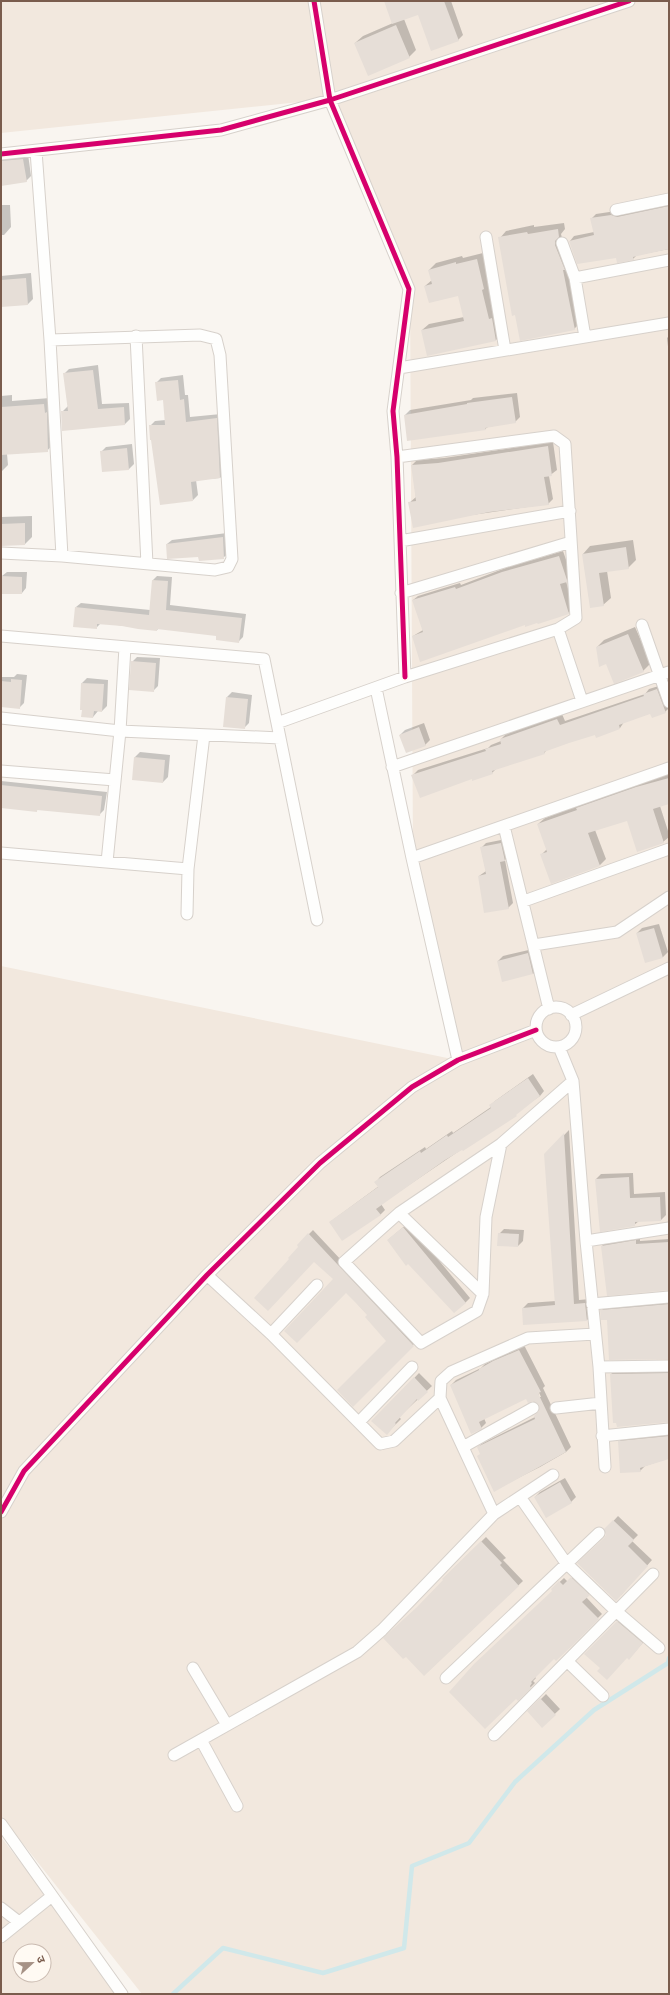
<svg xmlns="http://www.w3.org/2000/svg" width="670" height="1995" viewBox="0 0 670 1995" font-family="Montserrat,'Noto Sans Devanagari',sans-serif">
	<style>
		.residential { fill: #f2e8de; fill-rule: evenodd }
		.shadow { fill: #0003; fill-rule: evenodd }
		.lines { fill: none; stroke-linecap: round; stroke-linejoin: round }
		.stream { stroke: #d0e8ea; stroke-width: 4.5 }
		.building { fill: #e6ded7 }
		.minor-casing { stroke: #d7d1cb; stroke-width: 13 }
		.minor { stroke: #fefefd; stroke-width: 11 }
		.cycleway-casing { stroke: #fffaf3; stroke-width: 8 }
		.cycleway { stroke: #d6006c; stroke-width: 5 }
	</style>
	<rect width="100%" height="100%" fill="#f9f5f0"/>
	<path class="residential" d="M1,1H669V1994H142L1,1816V966L457,1060L413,858L410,289L329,99L1,133Z
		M1,1837L104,1970L128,1994H1ZM20,1951H44V1975H20Z"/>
	<path class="shadow" d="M385,1H451L463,35L458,40L418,14L404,19L416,50L409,57L355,43L363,36L393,23Z
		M28,154L31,176L26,181L1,185V158Z
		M669,203V249L637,255L633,259L616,256L570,241L574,236L594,232L591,219L596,214Z
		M1,205H10L11,227L4,235H1Z
		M564,223L565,229L561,234L562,238L581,322L574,329L500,238L506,231L534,225V227Z
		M483,253L490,282L488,284L502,334L496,340L428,355L422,330L429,324L464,317L459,295L425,286L432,280L429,270L436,263L462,256L463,258Z
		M31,273L33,299L28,304L1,306V276Z
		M669,336V355L667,338Z
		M98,365L102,404L129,403L130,419L125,424L63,430L62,412L68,406L64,374L69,369Z
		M183,375L185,395H188L190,417L221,414L225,473L220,478L196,480L198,495L193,500L150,426L155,421L166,420L164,399L156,383L161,378Z
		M517,393L520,417L515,422L488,427L485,429L405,415L410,410L471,400L473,398Z
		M12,395V401L50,398L53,444L47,451L7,454L8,465L1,472V396Z
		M553,442L557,470L549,476L553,499L548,504L458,517L409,503L416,497L412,465L417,460L444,458Z
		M132,444L134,464L129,469L103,471L101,452L106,447Z
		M32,516V537L25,544L1,545V517Z
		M227,533L229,553L224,557L200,560L199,556L167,544L172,540Z
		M633,540L636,560L628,568L607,571L611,598L603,605L583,554L590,546Z
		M563,551L571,574L566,581L573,608L568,613L525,624L413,636L423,630L413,600L418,596L460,583L461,585L508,567Z
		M7,572H27L26,588L22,593L2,576Z
		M157,576L172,577L170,605L246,614L243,637L238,642L217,635L159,628L157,630L101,623L96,628L76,607L81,603L150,610L153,580Z
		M635,627L651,663L643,671L606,663L597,647L604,640Z
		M137,657L160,658L158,686L153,691L132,662Z
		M17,674L27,675L24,703L19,708L1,706V677H14Z
		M87,678L108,680L107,706L102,711H98L93,717L82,683Z
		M662,685L669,705V708L665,712L651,713L624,722L620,728L596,736L595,733L548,749L544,753L496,769L492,773L472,778L413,775L418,770L488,748L491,745L501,741V739L506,734L562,714L565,721L645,694L649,689Z
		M232,692L252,695L249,723L244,728L227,697Z
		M424,723L430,740L425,745L400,735L405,730Z
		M140,752L170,755L168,777L163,782L133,779L135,757Z
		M669,774V803L660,806L669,834V837L663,842L628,819L595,830L606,859L600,865L541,855L547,849L538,824L545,818L580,805L583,802Z
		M1,781L107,792L104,810L99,815L39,809L36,811L1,807Z
		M506,839L510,855L505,860L513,903L508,908L479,876L486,871L481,848L486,843Z
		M659,924L668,952L663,957L646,962L637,933L642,928Z
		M533,949L538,969L533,974L498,961L503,956Z
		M533,1074L544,1091L540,1096L381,1204L385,1210L380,1215L330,1222L379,1186L376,1182L380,1177L425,1147L426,1149L452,1131L453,1133L491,1107L490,1106L495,1101Z
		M569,1130L579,1300L590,1299L592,1315L587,1320L523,1308L528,1303L556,1301L545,1155Z
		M633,1173L634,1194L665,1192L666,1215L661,1220L639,1221L634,1225L596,1179L601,1174Z
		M408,1223L470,1298L465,1303L388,1240Z
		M504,1229L524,1230L523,1241L518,1246L498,1245L499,1234Z
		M313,1230L417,1341L353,1405L387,1341L368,1315L334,1279L298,1245Z
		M640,1237V1241L669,1239V1283L602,1246L606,1242Z
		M658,1301L659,1304L669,1303V1358L608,1319L601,1311L606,1306Z
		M524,1345L545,1386L543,1388L571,1447L566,1452L540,1467L494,1490L478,1447L483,1443L535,1417L540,1411V1404L526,1398L484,1418L486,1423L481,1428L451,1385L456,1380L481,1368L485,1364ZM537,1388L541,1397H539Z
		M669,1369V1421L611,1374L616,1370Z
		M419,1373L432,1386L399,1417L401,1419L391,1429L373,1421Z
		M669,1432V1458L645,1466L640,1471L619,1442L623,1437Z
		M565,1478L576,1497L571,1502L535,1497L540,1492Z
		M618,1516L638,1535L632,1541L652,1560L621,1595L605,1538L607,1535L606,1529Z
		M486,1537L506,1558L503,1560L523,1581L424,1675L445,1580L443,1579Z
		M576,1574L593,1590L586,1597L602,1614L556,1659L554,1657L535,1677L536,1678L533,1681L535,1683L518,1700L553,1591L552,1589L564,1578L568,1582Z
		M622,1617L647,1638L633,1654L601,1668L586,1654Z
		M546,1694L560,1709L542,1726L529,1711Z"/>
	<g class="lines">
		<path class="stream" d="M173,1994L223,1948L323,1973L404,1948L412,1866L469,1843L515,1782L594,1710L668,1663L669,1658"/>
	</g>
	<path class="building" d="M384,1H444L459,41L431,51L418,15L392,24Z
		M396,25L410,58L368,76L354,43Z
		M23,159L27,182L1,186V161Z
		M669,206V249L633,257L634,260L617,263L616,258L577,264L569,241L594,235L590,218L611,215L617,217Z
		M558,229L559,237L555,241V245L565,270H563L575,330L520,341L515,315L512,316L498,237L527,232L528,234Z
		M477,259L484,289L482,290L489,319L492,318L496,341L427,356L421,330L464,321L458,296L429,303L424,286L432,284L428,270L456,262V264Z
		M26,278L28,305L1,307V280Z
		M93,370L98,409L124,407L125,425L62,431L61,411H68L63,373Z
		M178,380L180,400L184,399L186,422L217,418L220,478L191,482L193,501L160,505L151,440H150L149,425H165L163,400L157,401L155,382Z
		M512,397L516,423L485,428L486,430L407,441L404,415L467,404V403Z
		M44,404L45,413L47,412L48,452L1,455V407Z
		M548,446L552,476L544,477L549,505L489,512L413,528L408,502L416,501L411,465L438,463Z
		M127,448L129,470L102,472L100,451Z
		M25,523V545L1,546V524Z
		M223,537L224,559L199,561L198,557L167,559L166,544Z
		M626,547L629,569L599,573L604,606L590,608L582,554Z
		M559,556L567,580V582L560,584L569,614L538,624L537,623L525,627V625L420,662L412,636L423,632L412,600L455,587L456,589L502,572Z
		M1,576L22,577V594H1Z
		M152,580L168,581L166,610L242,618L239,643L216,640V636L157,629V631L138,629L122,626L97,624V629L73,627L75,607L149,615Z
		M628,634L644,672L614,684L606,664L599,667L596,647Z
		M131,661L156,663L154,692L129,690Z
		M11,679L22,680L20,709L1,707V681L11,682Z
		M81,683L104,684L102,712L94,711L93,718L81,717L82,710H80Z
		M657,689L666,713L652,718L650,714L619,725L620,729L596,738L595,735L569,743L544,752L545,754L492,771L493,774L472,781V779L420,798L411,775L486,751L485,749L501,744L500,739L557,719L560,725L644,696L643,694Z
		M226,697L248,699L245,729L223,727Z
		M419,727L426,746L406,753L399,735Z
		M134,757L165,760L163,783L132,780Z
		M669,778V804L653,809L664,843L637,852L627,821L588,833L600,866L551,884L540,854L547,852L537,824L577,810L576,808L636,787Z
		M1,785L102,796L100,816L37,810V812L1,808Z
		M501,843L505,861L500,862L509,909L484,913L478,876L486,874L480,847Z
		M654,928L663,958L645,963L636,933Z
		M528,953L533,974L502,982L497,961Z
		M528,1078L540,1096L516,1115L517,1116L463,1151L462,1150L445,1160L376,1209L381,1215L342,1241L329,1222L378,1187L374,1182L420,1151L421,1153L447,1135L448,1137L491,1108L489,1105Z
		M564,1133L574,1304L585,1303L587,1321L523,1325L522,1308L555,1305L544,1154Z
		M629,1177L630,1198L660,1197L661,1221L635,1222V1226L600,1232L595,1179Z
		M403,1227L466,1303L454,1313L408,1264L406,1266L387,1240Z
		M308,1233L414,1346L353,1407L337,1390L386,1341L365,1317L367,1315L356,1303L346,1293L297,1343L284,1331L333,1279L314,1262L268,1311L254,1298L289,1259L288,1258L298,1247L297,1245Z
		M498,1233L519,1234L518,1247L497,1246Z
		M636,1240V1244L669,1242V1290L607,1296L601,1246Z
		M669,1304V1359L609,1360L607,1320H601L600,1310Z
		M519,1350L541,1392L538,1393L566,1452L494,1492L477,1456L480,1454L477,1447L535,1419L534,1416L539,1411V1405L533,1401L528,1403L526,1399L479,1422L482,1429L471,1434L450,1385L479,1370V1369L493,1361Z
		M669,1373V1422L617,1427L616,1423H613L610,1374Z
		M414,1377L428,1392L418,1401L417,1399L395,1423L396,1424L387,1435L371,1421Z
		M669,1436V1459L640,1468L641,1472L620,1473L618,1441Z
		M560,1482L572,1503L546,1518L534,1497Z
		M613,1520L634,1540L628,1546L648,1566L616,1601L577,1563L604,1538L606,1535L604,1529Z
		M481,1541L502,1563L500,1565L519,1586L424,1676L406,1657L403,1659L383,1638L417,1607L443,1580L442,1579Z
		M571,1577L590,1595L582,1602L599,1619L574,1644L556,1661L554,1659L531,1682L532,1683L530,1686L531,1688L518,1701L516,1699L485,1729L449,1692L474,1664L552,1591L551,1589L559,1581L563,1585Z
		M617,1621L643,1643L629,1660L627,1658L607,1680L597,1671L600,1668L584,1654Z
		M540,1698L556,1715L542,1728L527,1711Z"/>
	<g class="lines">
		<g class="minor-casing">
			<path id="minor" d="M314,1L330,100L409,289L393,411L397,457L405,677
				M36,151L50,340L62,556
				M1,154L221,130L330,100L629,1
				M616,210L669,199
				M486,237L505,350
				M562,243L575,278
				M136,336L147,564
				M585,337L575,278L669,260
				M399,368L669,323
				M400,541L570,511
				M1,553L62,556L215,570L228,567L232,559L220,355L216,339L200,335L50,340
				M401,593L571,542
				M642,625L669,702
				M558,629L582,701
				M1,636L264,659L317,920
				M376,688L412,858L458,1060
				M1,718L120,731L280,738
				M277,723L405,677L558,629L576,618L565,444L554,436L397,457
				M392,767L669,672
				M1,771L115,780
				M504,826L549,1009
				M1,853L188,869
				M412,858L669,768
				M107,862L120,731L125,647
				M524,901L669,849
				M187,914L188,869L204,735
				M534,945L617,932L669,897
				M536 1027a20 20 0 1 1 40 0a20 20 0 1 1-40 0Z
				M571,1015L669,968
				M559,1047L573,1081L586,1241L599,1367L605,1467
				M501,1144L486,1217L483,1294L477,1311L421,1343L344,1262L399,1213L501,1144L573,1081
				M399,1213L483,1294
				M586,1241L669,1228
				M207,1275L271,1334L380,1444L394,1441L440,1398L494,1514
				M592,1304L669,1297
				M271,1334L317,1285
				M599,1367L669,1366
				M440,1398L441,1381L451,1372L528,1338L595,1334
				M556,1408L601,1403
				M359,1422L412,1367
				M602,1436L669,1429
				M463,1447L533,1408
				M520,1497L566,1563L617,1612L659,1648
				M1,1512L24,1471L207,1275L320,1163L412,1087L458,1060L536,1030
				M567,1661L603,1696
				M193,1668L227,1725
				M446,1678L599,1533
				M494,1735L653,1574
				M201,1740L237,1806
				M174,1755L357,1652L382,1630L494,1514L553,1475
				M1,1824L122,1994
				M1,1908L19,1922
				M1,1937L52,1896"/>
		</g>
		<use href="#minor" class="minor"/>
		<g class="cycleway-casing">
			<path id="cycleway" d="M314,1L330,100L409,289L393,411L397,457L405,677
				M1,154L221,130L330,100L629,1
				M1,1512L24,1471L207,1275L320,1163L412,1087L458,1060L536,1030"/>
		</g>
		<use href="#cycleway" class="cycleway"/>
	</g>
	<rect width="670" height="1995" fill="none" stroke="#7a5c4d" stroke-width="4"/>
	<g transform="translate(32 1963) rotate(68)"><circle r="19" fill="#fffaf3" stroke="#cabbb1"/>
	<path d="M0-3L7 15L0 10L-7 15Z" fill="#a69286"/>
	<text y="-6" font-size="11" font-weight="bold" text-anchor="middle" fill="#7a5c4d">उ</text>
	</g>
</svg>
